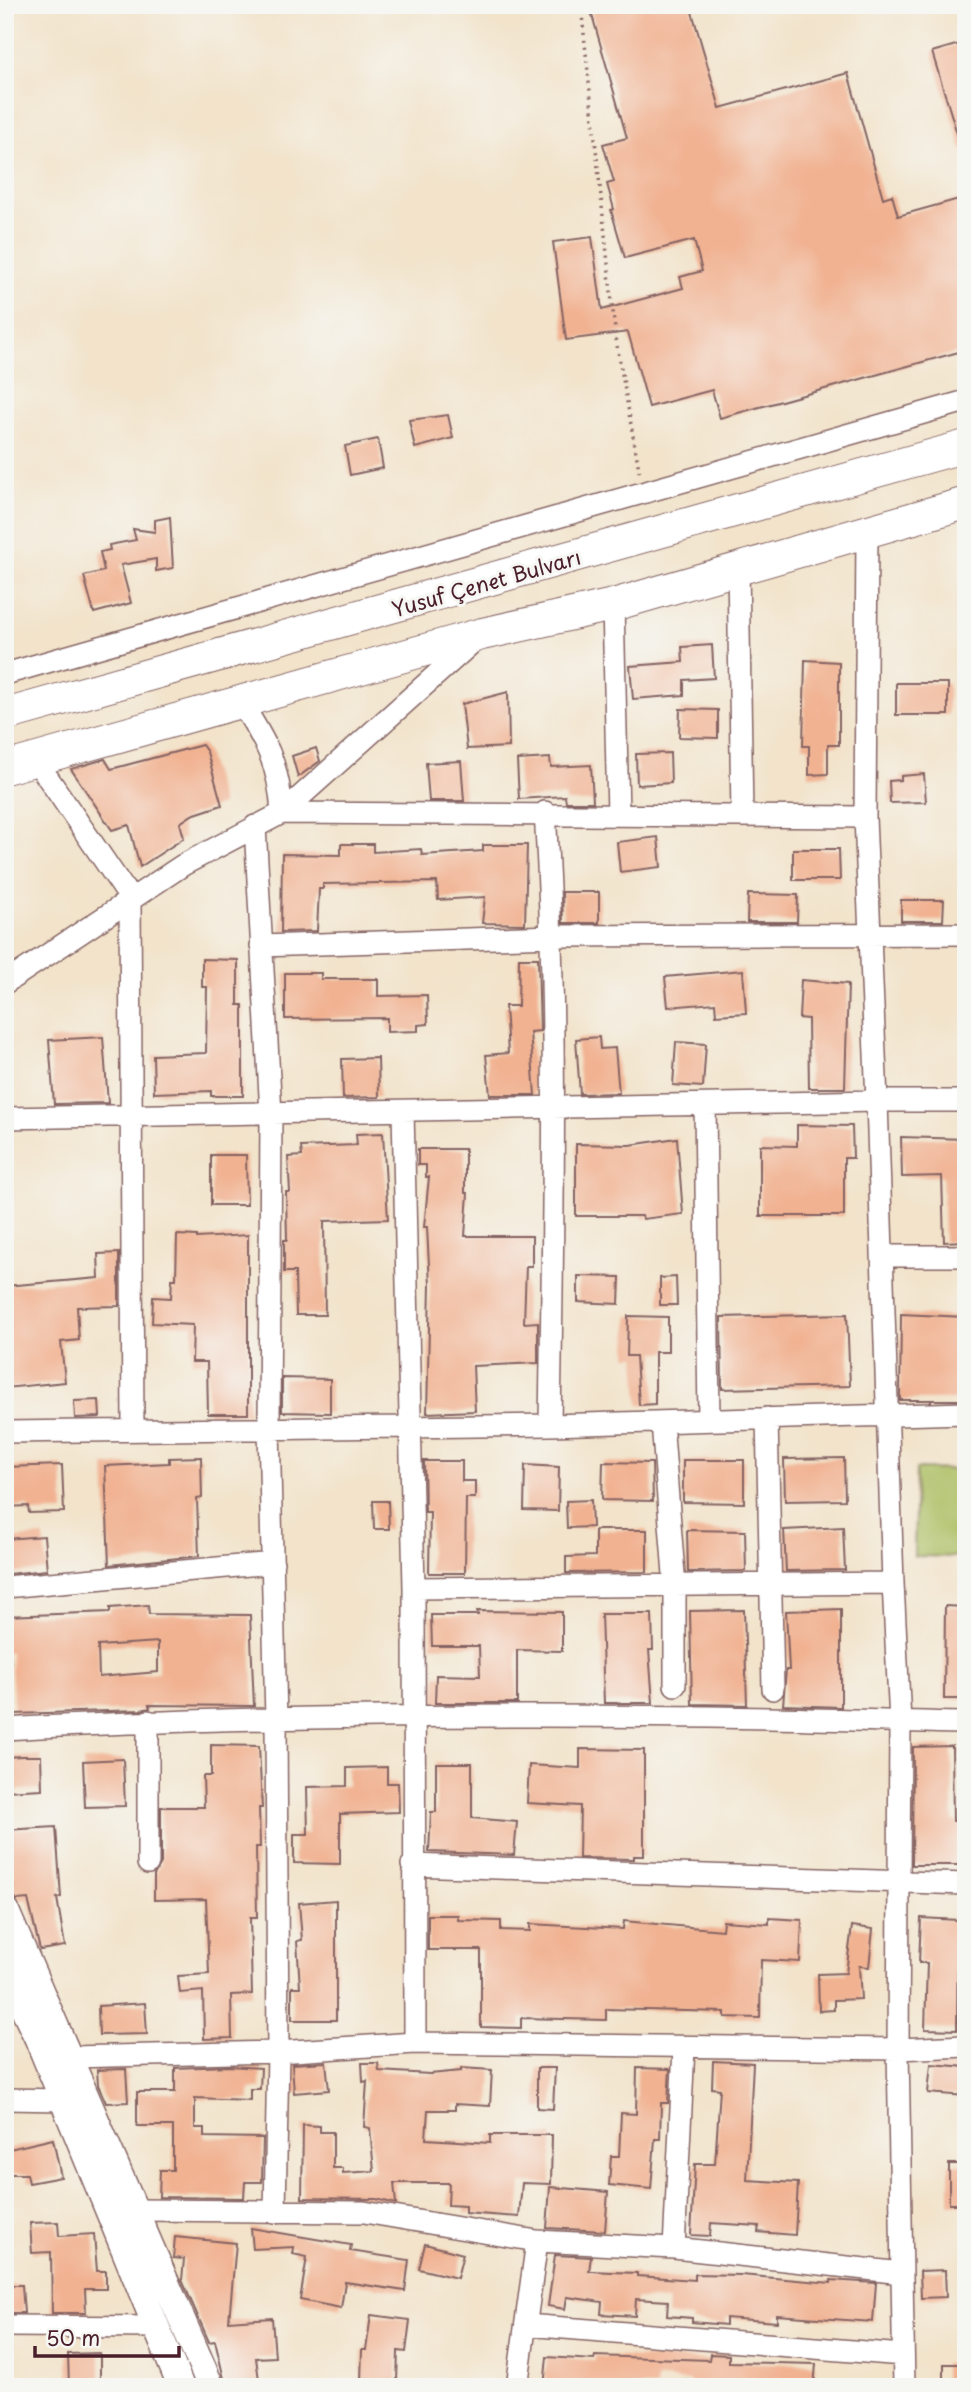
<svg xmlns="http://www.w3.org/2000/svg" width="971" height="2392" viewBox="0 0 971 2392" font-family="'Playpen Sans',sans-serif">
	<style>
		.green { fill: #acbe62; stroke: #7b6e46; stroke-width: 2 }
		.building { fill: #f1b292; fill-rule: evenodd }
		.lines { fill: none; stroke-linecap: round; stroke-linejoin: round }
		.minor-casing { stroke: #856463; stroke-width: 24 }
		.major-casing { stroke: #856463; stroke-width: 29 }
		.highway-casing { stroke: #856463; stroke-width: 34 }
		.path { stroke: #856463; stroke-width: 3.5; stroke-dasharray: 2 5; stroke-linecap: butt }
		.minor { stroke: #fff; stroke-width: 21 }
		.major { stroke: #fff; stroke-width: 26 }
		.highway { stroke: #fff; stroke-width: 32 }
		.labels { text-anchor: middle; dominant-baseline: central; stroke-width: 6; stroke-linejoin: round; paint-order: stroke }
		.street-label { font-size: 21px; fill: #4a1f2b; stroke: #f6f6f2 }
	</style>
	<rect width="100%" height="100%" fill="#f6f6f2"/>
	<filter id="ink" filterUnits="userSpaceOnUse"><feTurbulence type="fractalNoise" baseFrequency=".0143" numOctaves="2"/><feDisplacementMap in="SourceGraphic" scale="14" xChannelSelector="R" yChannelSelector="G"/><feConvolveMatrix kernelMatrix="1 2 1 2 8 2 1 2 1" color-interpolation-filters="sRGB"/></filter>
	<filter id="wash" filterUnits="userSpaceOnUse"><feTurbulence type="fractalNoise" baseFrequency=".00686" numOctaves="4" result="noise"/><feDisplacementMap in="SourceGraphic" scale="28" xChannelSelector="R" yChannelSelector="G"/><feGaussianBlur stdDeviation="1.57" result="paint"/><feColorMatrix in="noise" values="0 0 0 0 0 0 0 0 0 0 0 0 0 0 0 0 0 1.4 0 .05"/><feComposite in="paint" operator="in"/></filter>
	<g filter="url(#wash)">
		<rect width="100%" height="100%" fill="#f2e3ca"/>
		<path class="green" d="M916,1469L965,1470L963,1557L914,1556Z"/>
		<g id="blocks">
			<path class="building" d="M601,5H690L720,108L848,73L883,198L892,195L898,216L966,197V350L720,418L712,390L649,407L628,332L566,340L553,242L592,237L602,310L683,288L680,277L702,271L694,240L625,258L611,210L614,209L607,184L614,182L603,144L627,138L590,8Z
				M966,42V149L962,150L932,52Z
				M448,415L453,438L415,448L409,420Z
				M378,439L383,468L350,475L345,446Z
				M170,517L173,568L156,571V559L121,565L131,603L94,613L84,576L104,571L100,552L110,550L109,545L136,540L133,529L155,532V520Z
				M712,645L714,678L684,680V695L633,699L630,666L683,662L682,647Z
				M805,660L839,662V745H828V774L809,775V746H803Z
				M896,683H948V715H896Z
				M508,692L509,747L467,749L462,704Z
				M680,709L718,710V738L679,737Z
				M202,745L207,752L222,805L192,815L180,823L184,838L140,867L129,825L112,830L71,769L105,759L111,769Z
				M316,748L320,761L298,777L292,756Z
				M670,753L671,783L637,785L636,754Z
				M550,758L551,767L591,765L593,802H566L565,796L519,799L517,760Z
				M461,761L464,801H429L426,763Z
				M924,774L926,802L890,803L889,781L901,780V776Z
				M658,837L661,867L620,872L617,842Z
				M341,844H373V852L421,849L422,855L483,851V845H527L525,924L482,923L485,897L438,900L437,882L323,884V889H319L317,931L281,932L282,854L341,855Z
				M793,849H839L840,880H793Z
				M562,892H599V923H563Z
				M748,894L798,895L797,922H747Z
				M901,900H944L943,921H901Z
				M519,958H538L540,1031L530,1032L535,1095H490L486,1055L508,1053L505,1006H518Z
				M202,959L238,960V1005H243V1096H211V1091L154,1093L153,1055L206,1053L207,987H202Z
				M743,970L746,1013L716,1015L715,1003L668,1007L665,977Z
				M285,973H321V979H378V996L427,995L428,1024L418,1025V1031L387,1032V1018L285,1019Z
				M801,980L848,984L845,1088H809L808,1019L799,1018Z
				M103,1037L108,1103L54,1104L49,1040Z
				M599,1037L600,1049L615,1048L619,1093L580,1094L576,1039Z
				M676,1042L706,1044L703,1087L673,1085Z
				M378,1058L379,1097L343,1098L342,1059Z
				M797,1125L852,1126L853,1158H844V1216H760V1145L797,1146Z
				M383,1133L388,1219L324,1221L325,1315H296L295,1272H284V1240H287L286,1192H290L288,1157L302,1156L301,1147L357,1145L356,1134Z
				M901,1137L966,1139V1241L944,1242L942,1176L902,1177Z
				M677,1138L683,1214L643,1219L642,1216H576V1144L630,1145Z
				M418,1149H465V1193H468L465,1236H532V1266H526L524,1323L538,1322V1363L473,1366L475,1411L427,1413L430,1285L427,1227H424L429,1177H426V1165H418Z
				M211,1155H246L247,1205H211Z
				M177,1235L197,1236V1238L248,1235V1414H208L207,1362H192L193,1325L152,1323L153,1297L171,1298L172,1279H176Z
				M119,1253V1306L77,1307L79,1340L61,1342L65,1382L5,1388V1286L99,1278L98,1254Z
				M578,1276L620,1277L619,1304L578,1302Z
				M676,1277L677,1305H660V1278Z
				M847,1314L850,1386L722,1389L721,1317Z
				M901,1314L966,1317L964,1400H900Z
				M628,1316L668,1317V1352H655V1404L639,1405L636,1356H627Z
				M282,1378L330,1379V1413L282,1412Z
				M99,1400L100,1417L75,1418L74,1401Z
				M201,1457L202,1498L197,1499L199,1556L109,1565L105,1466L169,1463V1458Z
				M844,1458L845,1500L785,1501L784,1459Z
				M683,1460H744V1503L683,1502Z
				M424,1461H462V1481H475V1498H466L465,1573H429L430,1512H425Z
				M603,1462L652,1463L653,1501L602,1500Z
				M62,1465L64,1512L29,1513L28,1506L5,1507V1467Z
				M525,1465L559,1467L558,1511L524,1510Z
				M591,1500L592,1527L567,1528L566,1501Z
				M373,1501H388L389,1529H374Z
				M843,1527L845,1570L786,1571L784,1530Z
				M595,1530H647V1572L566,1573V1557L595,1556Z
				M687,1530L745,1531L746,1571L688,1572Z
				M44,1536L47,1570L8,1574L5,1539Z
				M148,1605L149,1614L250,1615L254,1706L149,1705L150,1708L141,1710L14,1714L10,1652H5V1616L110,1612V1608ZM158,1642V1672L99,1677L98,1646Z
				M945,1606L966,1607V1699H944Z
				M841,1609V1707L783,1705L786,1670H789L786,1611Z
				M744,1610L747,1705L692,1704L690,1611Z
				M477,1611L562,1612V1651L517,1650V1703H435L436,1675L480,1676L479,1646H432L431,1615H478Z
				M601,1614H652L653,1650H649L653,1703H604Z
				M211,1745L259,1746L262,1808H259L260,1847H256L257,1918H250L252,1994L231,1995L232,2038L204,2039L203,1991L180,1993L178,1976L209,1974L206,1899L154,1900V1875L161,1863V1807H204L203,1776H211Z
				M952,1746L953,1821L966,1823V1865H912L913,1747Z
				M580,1749L644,1750V1856H634V1859L579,1858L580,1806L527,1803L529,1765L580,1768Z
				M22,1756H41L42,1789L5,1791V1757Z
				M123,1759L125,1806L85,1807L83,1761Z
				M436,1763H472V1818L517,1822L514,1855L429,1852L431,1812H436Z
				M387,1767V1783H398L399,1812L340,1814V1864L294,1863V1834H308L307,1787L347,1786V1768Z
				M56,1827L61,1897L57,1898L65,1946L40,1950L28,1899L17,1900L14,1896L11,1858H5V1830Z
				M336,1900V2020H292V1987H300L297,1941L302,1940L299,1903Z
				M428,1915H458V1920L501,1921V1930L530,1931V1924L623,1929L624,1921L722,1930L723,1921L769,1924V1918L802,1920L800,1962L761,1960L760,2018L725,2017V2012L606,2009V2020L521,2018V2028L481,2027V1950H428Z
				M921,1918L958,1920L957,2030L925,2029L927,1963H919Z
				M852,1926L873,1929L869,1967L859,1966L861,1999L834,2000V2010L819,2011L818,1974L846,1973Z
				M145,2003L147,2034L99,2035L98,2006Z
				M713,2061L753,2063L747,2180L798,2183L795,2235L758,2232L759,2226L711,2223L710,2236L691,2235L695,2164H715L720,2089L712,2088Z
				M326,2062L329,2090L294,2093L292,2064Z
				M362,2063H378L379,2071L430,2074L461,2071V2068L492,2070L490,2106L455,2104V2110H428L426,2139L490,2143V2135H552L551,2184L522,2183L519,2217L465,2213V2206L448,2205L449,2183H394L396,2204L376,2199L302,2198L303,2125L320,2126V2132H333V2168H343V2173L374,2171L370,2128L364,2127L367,2081L363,2082Z
				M931,2064L966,2067V2096L928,2093Z
				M228,2066L261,2068L260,2089H250V2100L195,2098V2128H204V2137L263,2138L262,2182H245L244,2198L159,2197L160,2170H173V2126H137V2092H175V2068Z
				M537,2068H555L553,2109L537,2108Z
				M637,2068L670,2069L668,2103H661L660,2139H655L651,2189L609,2185L611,2156H619L621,2113L636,2114Z
				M126,2069L128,2102L106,2103L98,2085L97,2070Z
				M53,2139L61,2177L29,2183L27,2174H5V2150Z
				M949,2164H966V2204H949Z
				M550,2187L608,2192L605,2231L547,2228Z
				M58,2222L59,2236L94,2234L97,2271H106V2289H85L86,2313H52L51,2252L32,2253L30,2223Z
				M251,2228L351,2245L350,2251L409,2260L405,2291L345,2282L341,2308L300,2300L307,2257L293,2254L294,2247L253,2249Z
				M175,2237L236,2243L229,2321L272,2318L275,2357L256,2358L260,2387H226L215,2341L209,2342L182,2280L184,2259L173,2258Z
				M425,2244L463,2254L457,2278L419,2269Z
				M555,2255L591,2257L589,2271L637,2273V2276L695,2280V2274L741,2275L831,2283V2280L876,2283L873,2322L777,2315V2322L726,2318V2325L692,2322V2318L667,2316L668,2301L636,2299L635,2316L601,2314L602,2302L567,2297L565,2309L548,2306Z
				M945,2270L946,2297L921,2298L920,2271Z
				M5,2285H22L24,2313H5Z
				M371,2315L410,2320L406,2352L398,2351L397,2382L361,2381L362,2350H366Z
				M100,2353V2387H69L68,2354Z
				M710,2354L729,2355V2362L816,2364L814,2387H690V2381L657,2379L656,2387H544L547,2357L594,2360L595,2356L709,2360Z
				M944,2364H966V2387H944Z"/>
		</g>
	</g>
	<g filter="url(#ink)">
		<use href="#blocks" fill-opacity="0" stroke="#856463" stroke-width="2"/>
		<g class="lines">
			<g class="minor-casing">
				<path id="minor" d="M867,532L865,817L877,1101H966
					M738,567L742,815
					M613,605L618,814
					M5,674L966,401
					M240,701C266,742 279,763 282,813
					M35,759L130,898L133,1429
					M545,812C558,1017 553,1220 550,1425
					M282,813L475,640
					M255,826L271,1114L269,1427L276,1720L278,2052L275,2212
					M261,946L553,936L966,934
					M5,983L183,865L282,813L865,817
					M705,1105L709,1420
					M403,1111L414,1588L415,2043
					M5,1118L877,1101L893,1583L900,1722L898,2049L904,2387
					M883,1256H966
					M767,1418L773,1689
					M662,1422L675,1587V1685
					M5,1432L550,1425L966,1413
					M5,1587L273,1563
					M414,1588L893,1583
					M5,1729C260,1715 516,1714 770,1718C836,1719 901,1722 966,1723
					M148,1863V1721
					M412,1865L966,1884
					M71,2057L278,2052L415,2043L898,2049L966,2046
					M5,2099L62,2100
					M136,2210L364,2212L537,2241L674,2248L902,2273
					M674,2248L684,2048
					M526,2325L903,2355
					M5,2326L155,2327
					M517,2387L537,2241"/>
			</g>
			<g class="major-casing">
				<path id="major" d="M5,1909L211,2387
					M5,1970L38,2039L181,2387"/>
			</g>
			<g class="highway-casing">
				<path id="highway" d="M5,715L966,446
					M5,768L482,634L613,605L966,503"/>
			</g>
			<path class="path" d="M581,5L616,340L640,475"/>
			<use href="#minor" class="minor"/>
			<use href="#major" class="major"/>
			<use href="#highway" class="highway"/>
		</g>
	</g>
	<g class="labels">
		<g class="street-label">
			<text transform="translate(486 582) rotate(-16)">Yusuf Çenet Bulvarı</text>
		</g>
	</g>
	<rect width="971" height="2392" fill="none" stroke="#f6f6f2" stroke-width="28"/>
	<path d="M35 2346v10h144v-10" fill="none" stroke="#4a1f2b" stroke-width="3.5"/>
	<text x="46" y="2346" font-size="21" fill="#4a1f2b" stroke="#f6f6f2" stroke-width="5" paint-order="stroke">50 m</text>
</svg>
